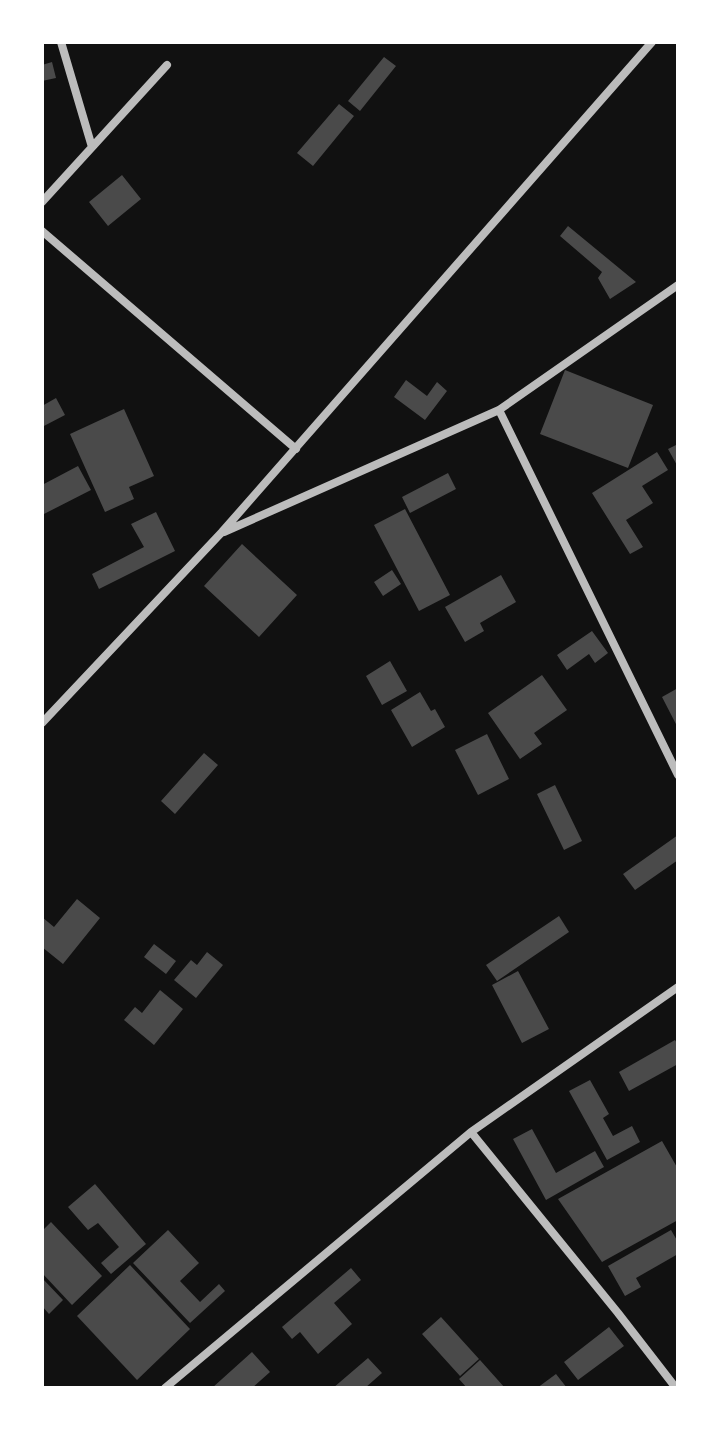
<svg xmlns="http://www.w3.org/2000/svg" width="720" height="1430" viewBox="0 0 720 1430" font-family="'Asap Condensed',sans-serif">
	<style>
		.building { fill: #4a4a4a }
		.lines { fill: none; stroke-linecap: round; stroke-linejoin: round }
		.minor { stroke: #bcbcbc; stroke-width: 8 }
	</style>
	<rect width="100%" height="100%" fill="#111"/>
	<path class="building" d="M384,57L396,66L360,111L348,101Z
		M52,62L56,78L42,81V65Z
		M339,104L354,116L313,166L297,153Z
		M122,175L141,199L108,226L89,202Z
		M568,226L636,282L610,299L598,278L602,272L560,236Z
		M565,370L653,405L628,468L540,434Z
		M406,380L427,396L437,382L447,391L425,420L394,397Z
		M56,398L65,415L42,427V406Z
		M124,409L154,476L129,487L134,499L105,512L70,434Z
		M678,444V467L668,449Z
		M657,452L668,470L642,486L653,503L626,520L643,547L630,554L592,493Z
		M78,466L91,490L42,515V485Z
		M448,473L456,489L410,513L402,497Z
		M405,509L450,595L419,611L374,525Z
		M156,512L175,551L99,589L92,574L144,547L131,524Z
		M242,544L297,595L259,637L204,586Z
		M392,570L401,584L383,596L374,582Z
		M501,575L516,602L480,623L484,631L465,642L445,607Z
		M592,631L608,653L595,663L589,654L567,670L557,655Z
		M390,661L407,691L382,705L366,676Z
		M542,675L567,710L534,733L542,744L520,759L488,713Z
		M678,688V728L662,697Z
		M420,692L431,711L435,709L445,727L412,747L391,710Z
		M487,734L509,779L478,795L455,750Z
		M204,753L218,765L175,814L161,801Z
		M555,785L582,841L564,850L537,794Z
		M678,835V860L635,890L623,874Z
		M77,899L100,918L63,964L42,947V917L54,927Z
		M559,916L569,932L497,981L486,965Z
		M154,944L176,961L166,974L144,957Z
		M207,952L223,965L196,998L174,980L191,960L197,965Z
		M518,971L549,1029L522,1043L492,985Z
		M160,990L183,1009L154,1045L124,1020L135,1007L142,1013Z
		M675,1040L678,1045V1064L629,1091L619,1072Z
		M590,1080L609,1114L603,1118L613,1136L632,1126L640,1142L607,1160L569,1091Z
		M532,1129L556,1173L595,1151L604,1167L546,1200L513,1139Z
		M662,1141L678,1169V1220L602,1262L558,1199Z
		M95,1184L146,1244L111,1274L101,1263L119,1247L98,1223L88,1230L68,1207Z
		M51,1222L102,1276L72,1305L42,1273V1231Z
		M168,1230L199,1263L180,1281L200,1302L219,1284L225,1291L190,1323L133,1263Z
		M671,1230L678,1242V1254L636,1278L641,1287L625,1296L608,1266Z
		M130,1265L190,1329L137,1380L77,1316Z
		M351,1268L361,1280L334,1303L352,1324L318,1354L300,1332L292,1339L282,1327Z
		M42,1278L63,1300L49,1314L42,1306Z
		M441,1317L479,1359L460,1376L422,1334Z
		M609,1327L624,1346L578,1380L564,1362Z
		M252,1352L270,1372L252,1388H212Z
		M368,1358L382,1373L365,1388H333Z
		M480,1360L505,1388H467L459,1379Z
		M556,1374L567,1388H537Z"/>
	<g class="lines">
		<path class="minor" d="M61,42L92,147
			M42,202L167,65
			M42,231L296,449
			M499,410L678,775
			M224,532L499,410L678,285
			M42,723L222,532L652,42
			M471,1132L618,1313L676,1388
			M165,1388L471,1132L678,987"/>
	</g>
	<rect width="720" height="1430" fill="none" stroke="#ffffff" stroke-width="88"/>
</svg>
